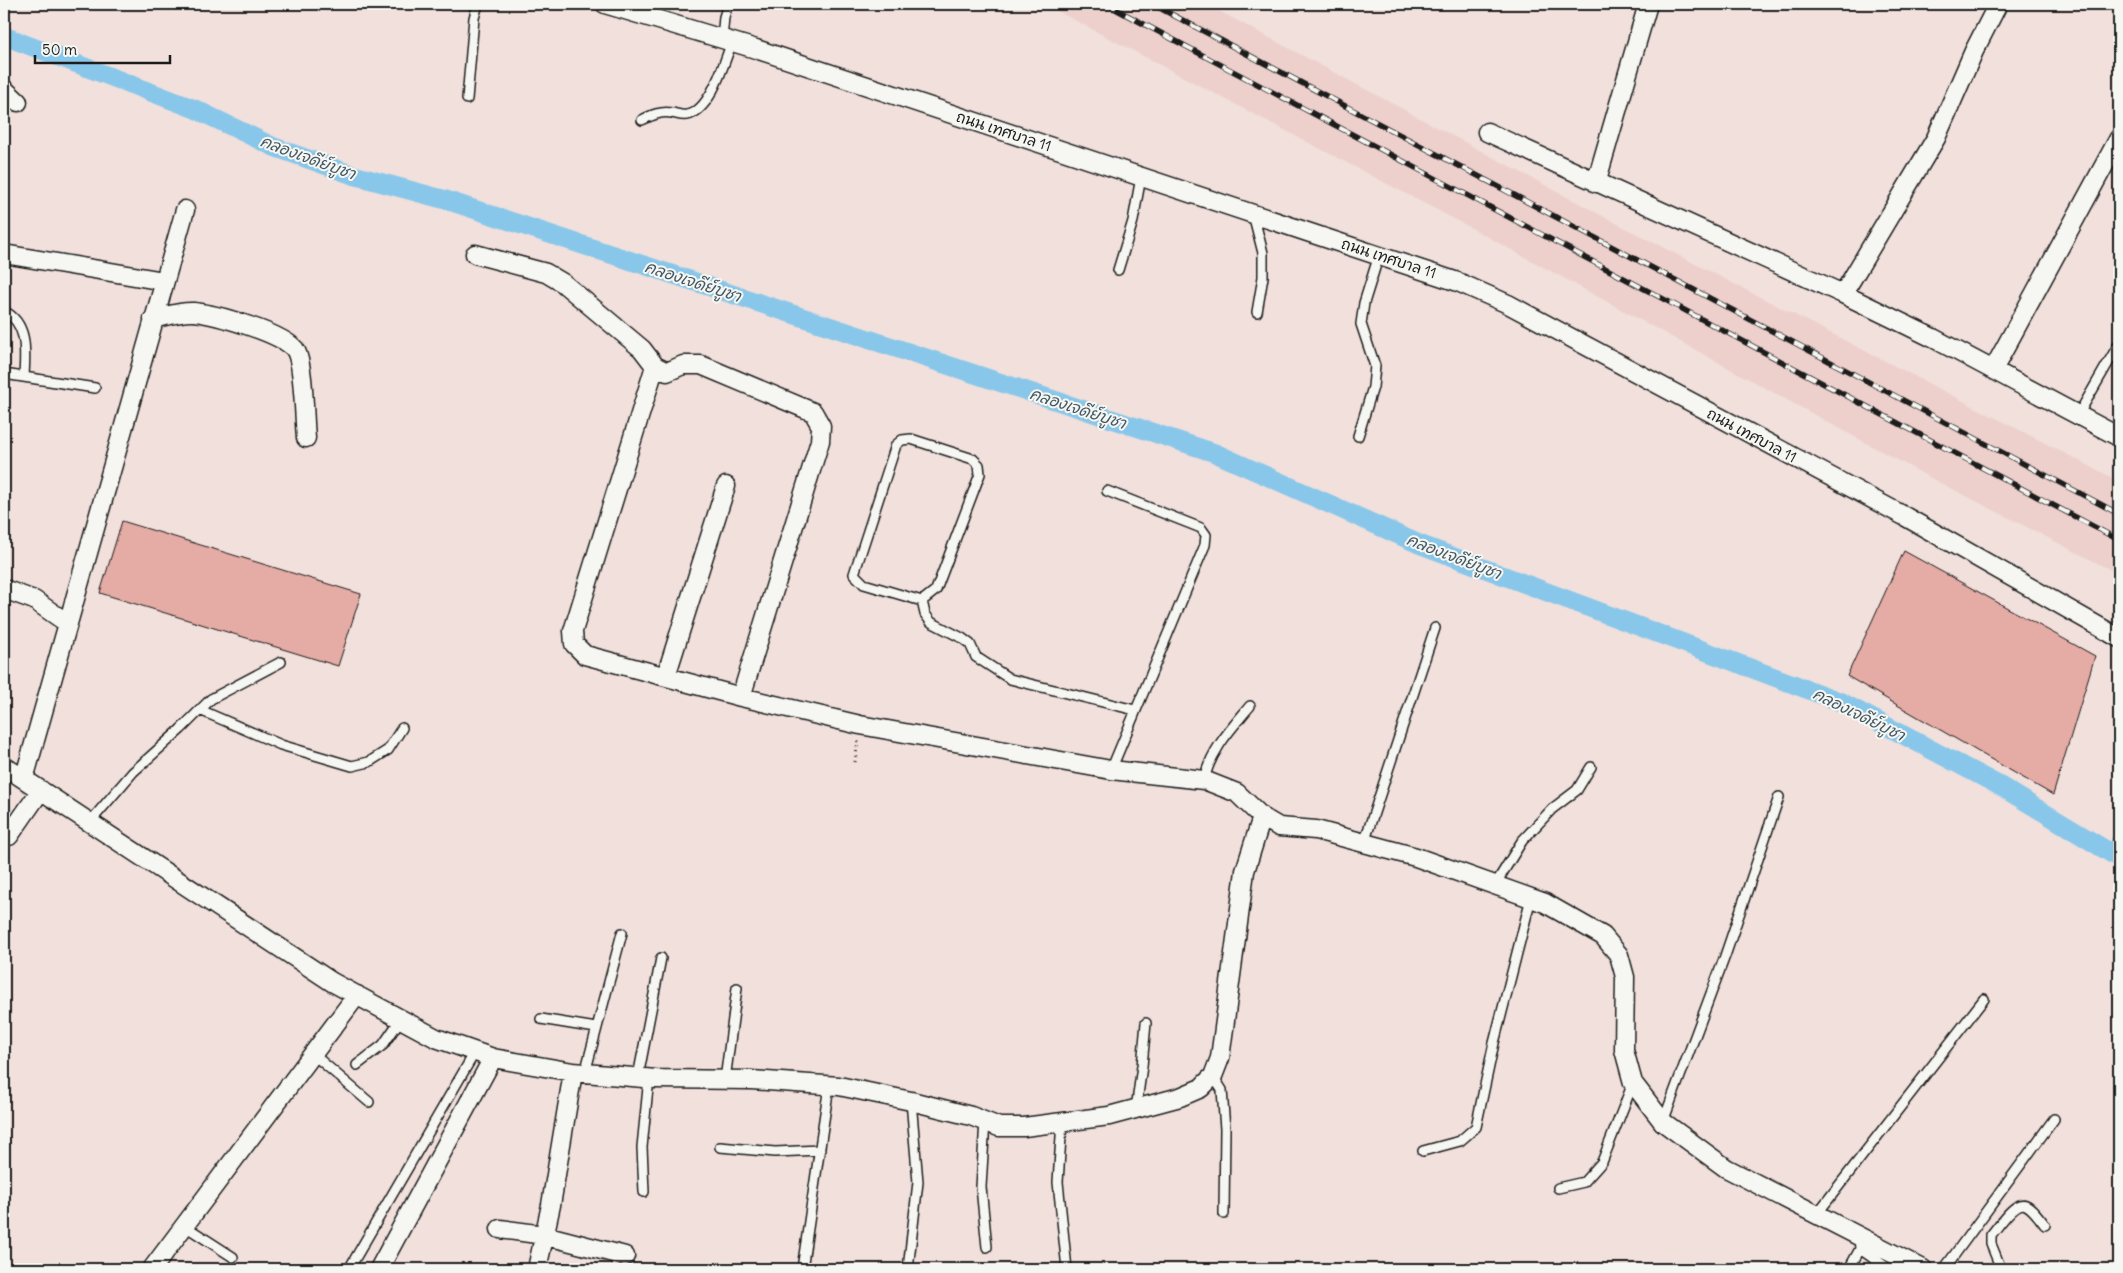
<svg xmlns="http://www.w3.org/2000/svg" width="2123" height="1273" viewBox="0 0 2123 1273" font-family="Delius,'Playpen Sans Thai',sans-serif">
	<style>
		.built { fill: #edd0cb }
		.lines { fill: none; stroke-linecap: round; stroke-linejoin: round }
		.stream { stroke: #5d8398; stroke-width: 5.5 }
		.canal { stroke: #89c7ea; stroke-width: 19 }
		.building { fill: #e5aba5; stroke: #1c1c1c }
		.lane-casing { stroke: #1c1c1c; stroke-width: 12 }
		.street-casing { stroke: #1c1c1c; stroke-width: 21 }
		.path { stroke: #1c1c1c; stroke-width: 3; stroke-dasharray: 1 4; stroke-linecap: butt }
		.lane { stroke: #f6f6f2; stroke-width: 9 }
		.street { stroke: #f6f6f2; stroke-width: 18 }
		.rail-casing { stroke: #1c1c1c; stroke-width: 5.5 }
		.rail { stroke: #f6f6f2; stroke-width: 4; stroke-dasharray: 11; stroke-linecap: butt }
		.labels { text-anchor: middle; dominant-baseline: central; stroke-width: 4; stroke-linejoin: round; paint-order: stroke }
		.street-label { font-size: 15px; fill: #1c1c1c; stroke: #f6f6f2 }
		.water-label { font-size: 16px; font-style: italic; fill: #425864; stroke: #f6f6f2 }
	</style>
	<rect width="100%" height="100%" fill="#f1e0db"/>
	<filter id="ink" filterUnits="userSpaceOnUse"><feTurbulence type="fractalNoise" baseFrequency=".02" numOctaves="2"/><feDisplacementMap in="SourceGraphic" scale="10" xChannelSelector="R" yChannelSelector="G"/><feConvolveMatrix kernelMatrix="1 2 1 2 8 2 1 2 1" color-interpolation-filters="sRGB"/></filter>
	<g filter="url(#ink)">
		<path class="built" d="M1044,4H1206L1627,229L2115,479L2119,483V574L1925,475L1477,231Z"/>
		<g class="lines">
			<path class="stream" d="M2111,854L2119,822"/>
			<path class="canal" d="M4,36L195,109L274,147L353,175L446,200L1215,453L1419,544L1841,702L2000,786L2119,858"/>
		</g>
		<path class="building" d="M122,521L361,594L338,666L100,593Z
			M1904,551L2095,656L2053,795L1847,676Z"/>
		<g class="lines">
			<g class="lane-casing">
				<path id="lane" d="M722,39L724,17L728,4
					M467,99L474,18L478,4
					M642,120C652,115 661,111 672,113C677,114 683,116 687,115C711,111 724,62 732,42
					M1253,214L1263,253V277L1257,312
					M1118,270L1133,221L1141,177
					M4,311C29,324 25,353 24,377
					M4,374L95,388
					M2078,415L2119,344
					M1358,436L1373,387L1375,366L1361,324L1364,303L1379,255
					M1107,491L1201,528L1206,535L1205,545L1111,770
					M922,601L864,584L854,574L896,445L902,440L911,439L973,459L979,465L980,474L936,590L922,601L925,614L931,622L962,638L970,644L976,657L1010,679L1135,710
					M200,710L281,745L352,766L369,762L388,750L402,728
					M1204,780C1211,750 1230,730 1250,706
					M90,822L133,772L181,729L211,699L281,662
					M1364,843L1435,628
					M1495,885L1522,841L1552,809L1577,790L1591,767
					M541,1019L596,1028
					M313,1054L369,1102
					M357,1065L383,1045L401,1019
					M585,1073L622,933
					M1213,1076L1222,1090L1225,1129L1224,1214
					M638,1077L661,958
					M725,1080L737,988
					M1136,1109L1142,1066L1146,1023
					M985,1121L981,1187L987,1247
					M1062,1122L1058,1182L1067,1269
					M1663,1122L1725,956L1779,797
					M720,1147L775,1152L820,1150
					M1423,1151L1460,1141L1476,1127L1494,1043L1531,898
					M1558,1188L1584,1182L1602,1162L1633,1083
					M644,1192L642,1147L649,1078
					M1817,1214L1984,999
					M185,1226L233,1257
					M1859,1236L1860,1249L1889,1269
					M349,1269L475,1052
					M802,1269L829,1086
					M908,1269L918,1182L911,1101
					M1849,1269L1860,1249
					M1944,1269L2054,1119
					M2001,1269L1991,1244V1235C1998,1227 2015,1200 2026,1205C2033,1208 2040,1219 2045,1225"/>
			</g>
			<g class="street-casing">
				<path id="street" d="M605,4L756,49L1458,282L1508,304L1906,517L2119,638
					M4,89L18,102
					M1487,132L1843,294L1933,338L2119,437
					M1596,183L1648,4
					M4,254L164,281
					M475,254L546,273L563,283L642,349L655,366L573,631L574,644L585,655L741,697L860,725L1111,770L1204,780L1237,793L1262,817
					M1843,294L1936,138L1974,51L1998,4
					M153,319C166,316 181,311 194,312C214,314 287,334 296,351C304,366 304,418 306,438
					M655,366L667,372L683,365H701L813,412L821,426L820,441L741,697
					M1993,370L2119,138
					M4,589L34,600L67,623
					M666,676L726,486
					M4,766L332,982L436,1038L493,1058L573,1072L656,1079L751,1080L839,1086L911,1101L971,1116L999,1127H1024L1109,1116L1180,1097L1201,1088L1213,1076L1220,1058L1245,871L1262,817L1279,827L1316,830L1416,857L1545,903L1603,936L1619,955L1625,977L1624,1050L1633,1083L1663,1122L1726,1168L1923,1269
					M24,779L185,210
					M9,836L41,790
					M500,1229L544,1235L625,1256
					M152,1269L357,995
					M379,1269L493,1058
					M537,1269L551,1205L573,1072"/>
			</g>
			<path class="path" d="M855,762L858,741"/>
			<use href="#lane" class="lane"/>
			<use href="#street" class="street"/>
			<g class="rail-casing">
				<path id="rail" d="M1106,4L2119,540
					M1152,4L2119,514"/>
			</g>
			<use href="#rail" class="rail"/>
		</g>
	</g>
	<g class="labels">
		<g class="street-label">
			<text transform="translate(1004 131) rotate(18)">ถนน เทศบาล 11</text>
			<text transform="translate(1389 258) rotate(18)">ถนน เทศบาล 11</text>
			<text transform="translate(1752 435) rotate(28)">ถนน เทศบาล 11</text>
		</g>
		<g class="water-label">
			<text transform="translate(308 157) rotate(20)">คลองเจดีย์บูชา</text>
			<text transform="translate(693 281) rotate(18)">คลองเจดีย์บูชา</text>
			<text transform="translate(1078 408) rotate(18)">คลองเจดีย์บูชา</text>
			<text transform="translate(1454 556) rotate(21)">คลองเจดีย์บูชา</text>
			<text transform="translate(1859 714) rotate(26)">คลองเจดีย์บูชา</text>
		</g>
	</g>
	<rect width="2123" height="1273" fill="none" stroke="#f6f6f2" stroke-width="20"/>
	<rect x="10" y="10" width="2103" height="1253" fill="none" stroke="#1c1c1c" stroke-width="2" filter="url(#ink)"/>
	<path d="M35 55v8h135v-8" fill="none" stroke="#1c1c1c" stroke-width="2.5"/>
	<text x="42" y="55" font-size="15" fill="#1c1c1c" stroke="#f6f6f2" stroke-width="4" paint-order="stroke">50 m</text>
</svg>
